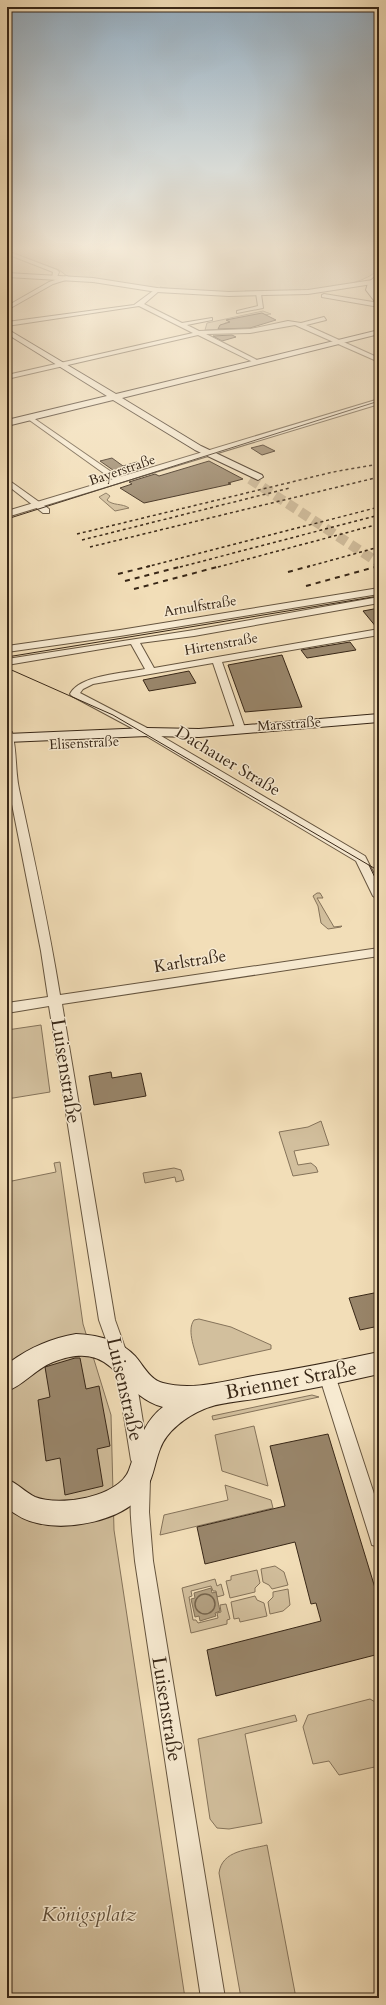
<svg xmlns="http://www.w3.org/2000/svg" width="386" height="2005" viewBox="0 0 386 2005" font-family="Cardo,serif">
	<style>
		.green { fill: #d2bf9d; stroke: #85735a }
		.water { fill: #b3a081; stroke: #827057 }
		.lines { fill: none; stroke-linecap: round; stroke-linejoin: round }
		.shore { stroke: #76644c; stroke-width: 1.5 }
		.building { fill: #99866b; stroke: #382717 }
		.secondary-tunnel { stroke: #cdb998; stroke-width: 10; stroke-dasharray: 10 5; stroke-linecap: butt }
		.minor-casing { stroke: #66553f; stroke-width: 2 }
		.tertiary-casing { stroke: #66553f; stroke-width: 2 }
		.secondary-casing { stroke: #382717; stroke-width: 2 }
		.minor { fill: #f7ead1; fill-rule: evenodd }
		.tertiary { fill: #f7ead1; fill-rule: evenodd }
		.secondary { fill: #f7ead1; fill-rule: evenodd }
		.tram { stroke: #382717; stroke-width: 1 }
		.rail-far1 { stroke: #382717; stroke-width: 1.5; stroke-dasharray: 3 3; stroke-linecap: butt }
		.rail { stroke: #382717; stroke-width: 2; stroke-dasharray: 5 5; stroke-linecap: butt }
		.labels { text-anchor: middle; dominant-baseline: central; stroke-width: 3; stroke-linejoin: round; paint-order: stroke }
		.far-street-label { font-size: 14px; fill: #382717; stroke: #f7ead1 }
		.street-label { font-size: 17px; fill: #382717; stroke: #f7ead1 }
		.near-street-label { font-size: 20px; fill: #382717; stroke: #f7ead1 }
		.near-park-label { font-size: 20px; font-style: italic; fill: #5e4d38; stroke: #f7ead1 }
	</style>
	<rect width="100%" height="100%" fill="#f2deb8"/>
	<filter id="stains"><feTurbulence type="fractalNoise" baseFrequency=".005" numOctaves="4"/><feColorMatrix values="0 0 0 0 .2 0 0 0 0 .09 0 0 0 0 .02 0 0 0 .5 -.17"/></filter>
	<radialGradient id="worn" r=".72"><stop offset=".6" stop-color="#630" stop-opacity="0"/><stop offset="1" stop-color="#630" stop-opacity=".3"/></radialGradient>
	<path class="green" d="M7,249H373L379,255V269C355,294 277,291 245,291L243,293L171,289L160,287L161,289L67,276L59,270L7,251Z
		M263,311L271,314L227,320L229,322L225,323V325L219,327L243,329L205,330L207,323Z
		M106,493L110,496L107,500C113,506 122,503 129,508L115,511L99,497Z
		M317,893H320L323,898H317L334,927L342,926L341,927L328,929L321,923L318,906L313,896Z
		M41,1025L50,1092L7,1099V1030Z
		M321,1121L329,1145L294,1151L298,1165L311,1163L316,1167L318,1172L293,1176L279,1132L308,1127Z
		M60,1162L83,1324L111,1415L114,1530L185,1998H7V1182L56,1172L54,1163Z
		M174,1168L181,1170L184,1180L176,1182L175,1177L145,1183L143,1173Z
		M199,1319L231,1327L271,1345V1349L199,1365C196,1352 186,1331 194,1320Z
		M312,1395L319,1397L213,1420L212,1416Z
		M254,1426L268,1486L222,1471L215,1435Z
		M225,1485L271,1500L273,1508L160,1535L164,1515L228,1500Z
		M275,1566L284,1572L288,1585L272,1589L269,1585L263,1582L261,1569Z
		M257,1570L260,1583L255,1588V1592L230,1598L226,1581L231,1580V1576Z
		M215,1579L217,1586L221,1584L224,1595L217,1597L216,1591H213L211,1586L191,1591L192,1596L189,1597L193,1620H196L198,1623L218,1618L217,1613L221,1612L220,1605L226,1604L230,1619L227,1620V1624L191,1633L182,1588Z
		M288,1589L290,1605L283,1611L270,1614L268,1602L273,1597V1592Z
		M255,1596L257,1600L264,1603L267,1616L240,1622L239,1618L234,1619L231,1602Z
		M370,1699L377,1703L379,1709V1766L339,1775L329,1761L313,1764L303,1727L308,1715Z
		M295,1715L297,1721L245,1734L262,1823L229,1829L217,1828L210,1819L198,1739Z
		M267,1845L296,1998H241L219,1873C222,1850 248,1850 267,1845Z"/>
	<path class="water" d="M211,1588L212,1593L216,1592L220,1611L215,1613L216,1616L200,1621L199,1616L195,1617L191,1599L195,1598L194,1593Z"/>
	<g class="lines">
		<path class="shore" d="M195 1604a10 10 0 1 1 20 0a10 10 0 1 1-20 0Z"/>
	</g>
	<path class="building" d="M262,313L276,320L250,328L218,329L220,325L230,322L226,320Z
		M232,335L236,337L222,341L213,336Z
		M263,445L275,451L262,455L251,448Z
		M112,458L123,466L137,462L146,468L120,475L100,461Z
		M209,461L243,479L228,483L231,484L144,503L120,488L132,484L129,482L155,474L159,476Z
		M379,608V628H377L363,611Z
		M350,642L356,650L307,658L301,650Z
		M282,655L302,707L245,712L228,665Z
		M189,671L196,683L149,691L143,680Z
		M111,1072L112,1078L141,1073L146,1096L94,1105L89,1076Z
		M379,1292V1326L360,1330L349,1298Z
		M75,1358H80L86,1389L99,1386L110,1446L97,1449L103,1486L65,1495L60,1458L46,1461L38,1400L50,1397L45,1367Z
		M328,1434L379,1601V1654L216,1696L207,1650L321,1621L316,1603L311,1604L295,1542L205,1564L197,1527L285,1506L270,1446Z"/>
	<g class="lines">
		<path class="secondary-tunnel" d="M250,479L379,563"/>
		<g class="minor-casing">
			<path id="minor" d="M7,251L57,270L59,272L57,277L52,278L53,272L7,254Z
				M67,276L69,279L53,284L7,310V306L49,282Z
				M157,288L159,291L144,304L182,323L212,318V320L187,325L199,331L250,329L288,321L301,323L324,317L326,320L306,325L379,358V362L295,325L250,333L206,334L259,361L260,362L257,364L198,335L7,379V375L193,333L139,306L7,326V322L134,305Z
				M256,293L261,294L263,308L237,313V311L258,306Z
				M28,417H32L123,480L116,482L28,419Z
				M7,479L49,509V513H43L7,485Z
				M379,588V594L120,636L7,652V646L120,630Z
				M379,597V603L194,636L140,643L154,668L379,629V635L222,662L245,728L244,730L240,731L235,728L213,663L93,684L83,689L80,693L151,730L365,856L379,884V900L373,896L356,861L143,734L72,696L70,694C79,675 125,673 145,669L131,644L7,665V659L194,630Z
				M7,729L12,732C17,751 15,770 19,789C34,858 49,926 60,995L379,948V956L62,1004L115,1320L129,1359L138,1391L149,1460L146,1466L140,1469L134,1466L131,1460L120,1391L113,1359L99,1320L49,1006L7,1013V1003L48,997L41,951L8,784Z
				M327,1367L333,1369L335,1375L379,1509V1547L372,1545L370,1538L319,1375L321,1369Z
				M141,1470L147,1473L150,1479L149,1512L153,1561L225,1998H201L135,1561C133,1537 126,1494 135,1473Z"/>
		</g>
		<g class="tertiary-casing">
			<path id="tertiary" d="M7,273L93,278L157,288L229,292L308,290L379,279V283L308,294L229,296L157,292L93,282L7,277Z
				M324,294L379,303V307L322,297V295Z
				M379,399V404L7,517V511Z"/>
		</g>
		<g class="secondary-casing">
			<path id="secondary" d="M376,276H379V282L375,286L374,290L379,296V303H376L366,290L368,283Z
				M7,329L116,394L379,330V334L122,398L201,446L262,475L263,477L258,480L195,450L113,400L7,426V420L107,396L7,334Z
				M379,714V722L199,737L147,736L7,742V734L147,728L199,729Z
				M76,1334C97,1335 120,1340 135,1356C143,1365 150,1380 163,1383C192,1391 225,1381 253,1376C296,1369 337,1361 379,1352V1374C340,1383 300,1391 260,1398C244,1401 219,1402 204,1409C187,1416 166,1431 160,1449C154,1464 153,1483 141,1496C120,1521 68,1531 37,1523C26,1521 16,1515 7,1508V1479C18,1484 25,1492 35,1497C60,1507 119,1497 129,1470C138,1446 142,1423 163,1407C115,1394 118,1337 53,1362C35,1369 24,1385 7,1391V1364L10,1362C31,1347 52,1338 76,1334Z"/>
		</g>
		<use href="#minor" class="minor"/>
		<use href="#tertiary" class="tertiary"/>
		<use href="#secondary" class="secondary"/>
		<path class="tram" d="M7,519L379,401
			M7,657L379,596
			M7,668L113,715L379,871
			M369,865L379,886"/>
		<path class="rail-far1" d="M77,534L333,472L379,464
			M82,540L290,488
			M90,547L379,477
			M146,567L379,507
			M180,567L379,515
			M218,567L379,524
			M307,567L379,547
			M376,567L379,566"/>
		<path class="rail" d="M288,572L310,566
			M118,574L150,566
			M125,581L183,566
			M306,586L379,566
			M134,589L221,566"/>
	</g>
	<linearGradient id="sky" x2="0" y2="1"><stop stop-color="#93acbf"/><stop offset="0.47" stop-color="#f9f0df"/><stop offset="1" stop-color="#f9f0df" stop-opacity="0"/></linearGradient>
	<rect width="386" height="529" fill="url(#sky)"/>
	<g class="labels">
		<g class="far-street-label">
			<text transform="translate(122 470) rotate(-19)">Bayerstraße</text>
			<text transform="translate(200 606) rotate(-9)">Arnulfstraße</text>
			<text transform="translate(221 644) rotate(-10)">Hirtenstraße</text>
			<text transform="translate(289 724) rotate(-4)">Marsstraße</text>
			<text transform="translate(84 743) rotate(-3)">Elisenstraße</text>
		</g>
		<g class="street-label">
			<text transform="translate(228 761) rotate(31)">Dachauer Straße</text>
			<text transform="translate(190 961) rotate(-9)">Karlstraße</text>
		</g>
		<g class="near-street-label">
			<text transform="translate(66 1071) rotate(81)">Luisenstraße</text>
			<text transform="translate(291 1380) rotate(-11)">Brienner Straße</text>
			<text transform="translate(125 1389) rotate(77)">Luisenstraße</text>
			<text transform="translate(167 1709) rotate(81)">Luisenstraße</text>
		</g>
		<g class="near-park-label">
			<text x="89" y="1914">Königsplatz</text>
		</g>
	</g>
	<rect width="386" height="2005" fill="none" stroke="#f2deb8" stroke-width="24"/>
	<rect x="8" y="8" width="370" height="1989" fill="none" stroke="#382717" stroke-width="2"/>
	<rect x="12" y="12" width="362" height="1981" fill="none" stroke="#382717"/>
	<rect width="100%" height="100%" filter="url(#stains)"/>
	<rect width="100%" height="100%" fill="url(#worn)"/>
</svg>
